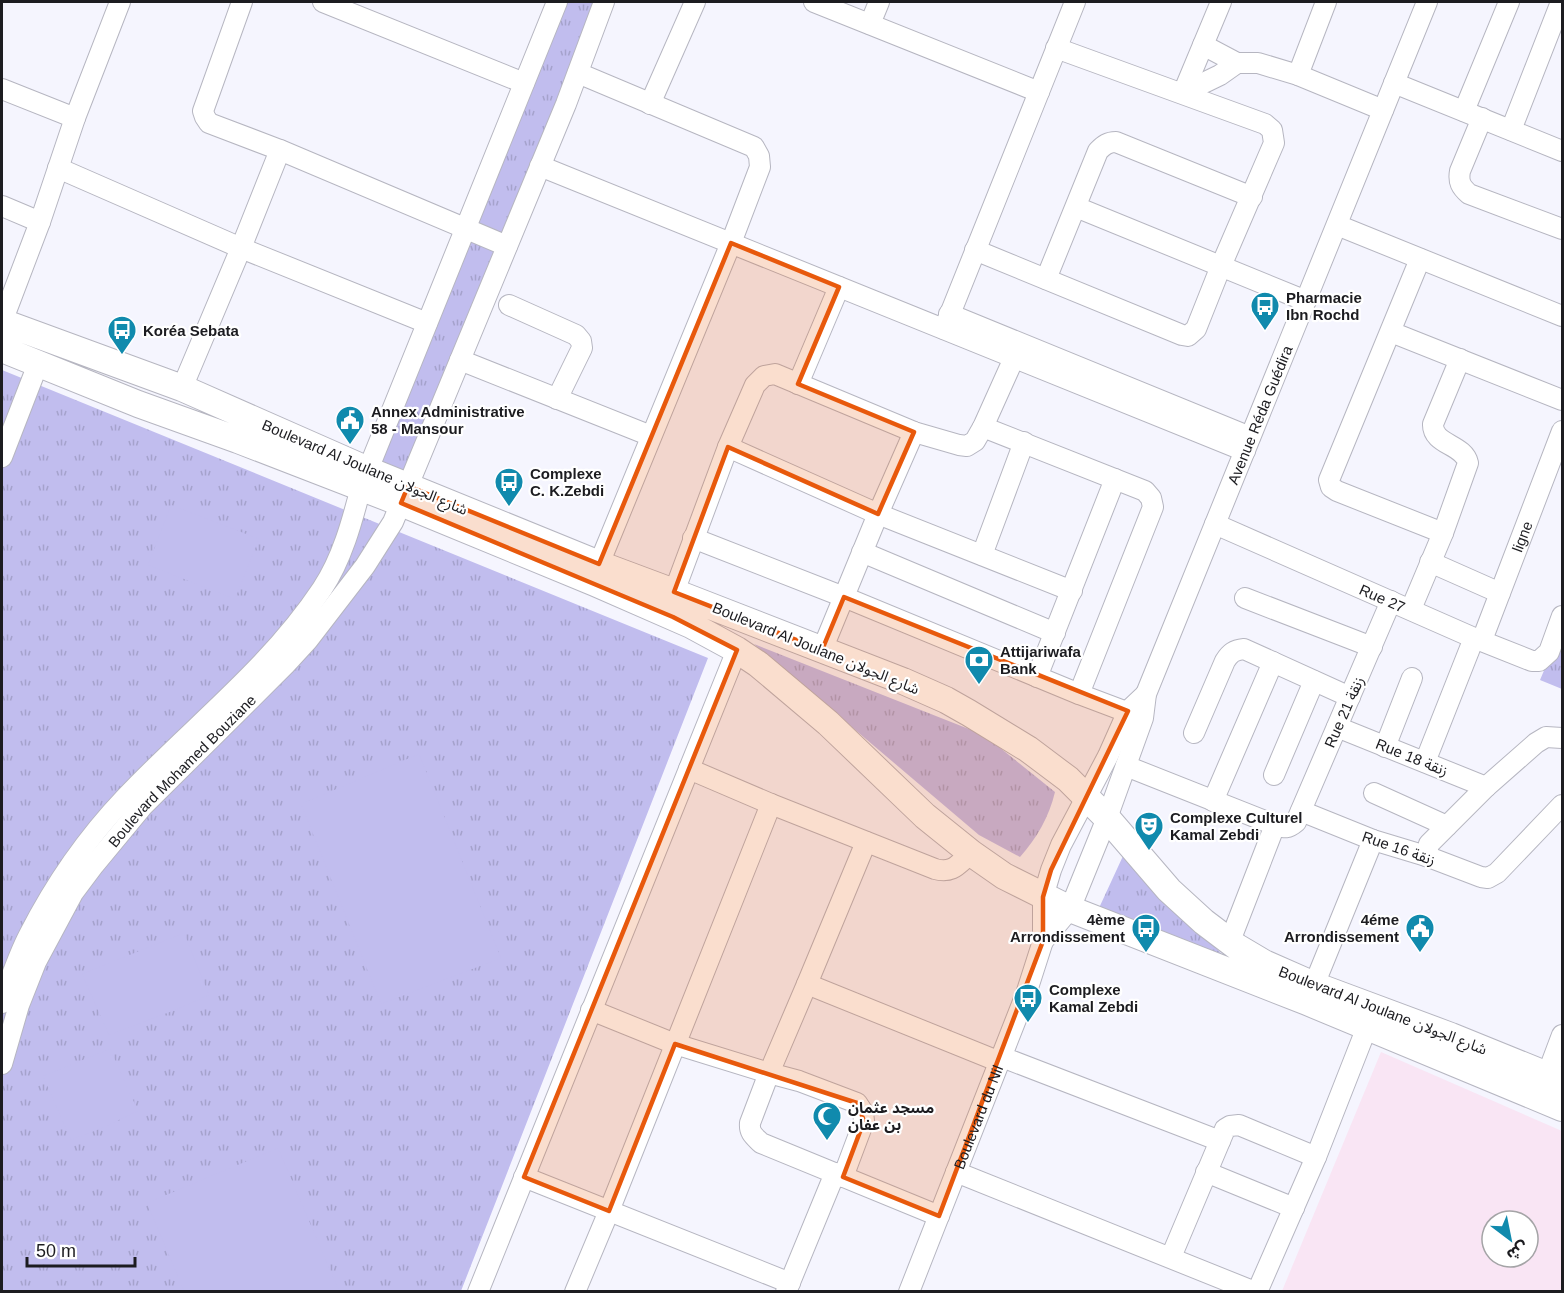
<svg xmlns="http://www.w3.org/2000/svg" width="1564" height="1293" viewBox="0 0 1564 1293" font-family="Helvetica,'Noto Sans Arabic',sans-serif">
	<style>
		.medical { fill: #f9e5f4; fill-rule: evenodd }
		.grass { fill: url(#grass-tufts) }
		.pitch { fill: #c1bdee }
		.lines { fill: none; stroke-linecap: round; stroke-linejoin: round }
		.minor-casing { stroke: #b6b6c1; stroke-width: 22 }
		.major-casing { stroke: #b6b6c1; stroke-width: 28 }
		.minor { stroke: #fff; stroke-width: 20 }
		.major { stroke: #fff; stroke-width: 26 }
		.marked { fill: #e8590c; fill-opacity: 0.2; stroke: #e8590c; stroke-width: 4.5; stroke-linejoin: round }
		.labels { text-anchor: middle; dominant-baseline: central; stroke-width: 4.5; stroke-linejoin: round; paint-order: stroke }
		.poi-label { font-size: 15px; font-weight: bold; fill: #1c1c20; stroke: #fff; text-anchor: start }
		.street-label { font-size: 15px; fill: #1c1c20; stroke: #fff }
	</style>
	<defs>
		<pattern id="grass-tufts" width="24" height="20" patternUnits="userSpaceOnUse" patternTransform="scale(1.5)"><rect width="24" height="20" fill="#c1bdee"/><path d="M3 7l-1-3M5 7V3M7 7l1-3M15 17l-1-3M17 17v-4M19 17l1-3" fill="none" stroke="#a5a2cc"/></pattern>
	</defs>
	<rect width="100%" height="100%" fill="#f5f5fe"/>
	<path class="medical" d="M1381,1052L1562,1131V1291H1282ZM1492,1221H1528V1257H1492Z"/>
	<path class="grass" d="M562,2H597L408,486L368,470Z
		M2,370L708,658L461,1291H2Z
		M1562,628V689L1540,680Z
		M754,644L984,735L1055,792C1049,817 1037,838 1020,857L979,835Z
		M1123,856L1229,961L1099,908Z"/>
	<path class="pitch" d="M171,505L259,539L235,599L148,565Z
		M419,754L501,958L381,1004L301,804Z
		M184,933L209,995L175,1010L109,1035L82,974Z
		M110,1049L138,1111L102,1128L71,1140L43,1076Z
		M278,1148L339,1291H184L147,1203Z"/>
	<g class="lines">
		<g class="minor-casing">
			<g id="minor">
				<path d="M242,2L203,111L205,117L209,123L280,150L507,246"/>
				<path d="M323,2L524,83"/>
				<path d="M814,2L1039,92"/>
				<path d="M870,24L879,2"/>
				<path d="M1203,45L1237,63"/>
				<path d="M578,73L754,147L759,156L760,167L731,243L599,564"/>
				<path d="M1298,75L1326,2"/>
				<path d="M1394,83L1562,151"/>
				<path d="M2,89L75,118"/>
				<path d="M1183,93L1220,75L1237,63H1258L1298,75L1383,110"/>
				<path d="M1183,93L1221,2"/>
				<path d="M650,104L695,2"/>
				<path d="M1464,111L1509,2"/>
				<path d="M1482,118L1460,171C1458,182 1461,187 1469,194L1562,229"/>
				<path d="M1511,130L1561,2"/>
				<path d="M540,166L1245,451"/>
				<path d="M58,168L241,248L427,323"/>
				<path d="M2,206L40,222"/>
				<path d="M1076,207L1306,301"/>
				<path d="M1337,225L1562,316"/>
				<path d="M975,250L1182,335L1188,336L1196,329L1221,266L1274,143L1272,130L1265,124L1056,48"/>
				<path d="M1420,259L1329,480L1331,487L1337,491L1443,533"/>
				<path d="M1046,279L1098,151C1104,145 1108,142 1116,142L1252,197"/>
				<path d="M509,305L576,335L581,341L582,348L557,399"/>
				<path d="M949,314L1250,437"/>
				<path d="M2,322L40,222L75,118L120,2"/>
				<path d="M944,329L1075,2"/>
				<path d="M1391,332L1562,400"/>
				<path d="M460,360L651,436"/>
				<path d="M798,384L839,287"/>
				<path d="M182,388L241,248L280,150"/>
				<path d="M983,427L1145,491L1151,498L1153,507L1079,694"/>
				<path d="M728,447L878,514L1072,591"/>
				<path d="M2,457L38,364"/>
				<path id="s1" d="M1215,524L1474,638L1532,661H1539L1549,652L1562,616"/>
				<path d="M693,538L844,597L1079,694L1140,717"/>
				<path d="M862,552L1055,633"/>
				<path d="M982,555L1024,442"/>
				<path d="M1430,562L1500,593"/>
				<path d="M674,592L728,447L755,385L764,376L775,374L914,432L959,445L967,446L975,441L983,427L1014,358"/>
				<path d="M1245,598L1372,647"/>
				<path d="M1411,609L1443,533L1468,463C1464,444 1432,445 1433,424L1460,359"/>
				<path id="s2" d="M1482,640L1562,431"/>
				<path d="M822,650L878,514L914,432"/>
				<path d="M1037,677L1115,479"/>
				<path d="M1337,727L1486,787"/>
				<path d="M1194,733L1225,661C1230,653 1234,650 1244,649L1350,697"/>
				<path d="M1385,747L1412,678"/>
				<path d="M1425,762L1474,638"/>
				<path d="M1126,766L1275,825C1285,828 1288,829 1296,822L1391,601"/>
				<path d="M689,769L771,804L935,869C953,874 958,864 971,853"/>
				<path d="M1274,775L1314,681"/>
				<path d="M1374,793L1447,826"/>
				<path d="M1213,801L1273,662"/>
				<path d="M1301,811L1373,840L1426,856L1481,877L1488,878L1497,873L1562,805"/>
				<path d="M866,842L807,984L769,1073L750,1123C749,1133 754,1136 761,1143L939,1216"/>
				<path d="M1426,856L1429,844L1486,787L1536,743L1546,737L1562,738"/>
				<path id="s3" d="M1043,941L1070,909L1107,818L1143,718L1146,694L1427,2"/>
				<path d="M1230,941L1275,825"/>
				<path d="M807,984L1000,1062"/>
				<path d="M1314,985L1373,840"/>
				<path d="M2,1003C10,980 18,956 29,935C54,886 87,838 125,798C191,728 269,669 322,589C342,559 352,522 361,487L557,2"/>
				<path d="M591,1010L675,1044L769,1073L799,1081L857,1103L863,1112L864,1121L843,1177"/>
				<path d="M1002,1057L1220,1141"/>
				<path id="s4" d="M2,1064L19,1005L36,962L73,893L94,865L142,807L285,665L308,640L365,566L393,522L566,104L604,2"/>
				<path d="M1547,1075L1562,1035"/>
				<path d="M956,1172L1255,1292"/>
				<path d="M1206,1172L1294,1208"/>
				<path d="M524,1177L790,1283"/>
				<path d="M1171,1257L1225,1129L1230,1126L1239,1125L1316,1157"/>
				<path d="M478,1292L737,650"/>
				<path d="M575,1292L609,1211L771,804"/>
				<path d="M786,1292L835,1173"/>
				<path id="s5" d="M909,1292L1026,994L1043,941V897L1051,870L1061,845L1108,756L1128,711L1146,694"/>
				<path d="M1257,1292L1316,1157L1367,1027"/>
			</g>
		</g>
		<g class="major-casing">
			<path id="major" d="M2,322L182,388L368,470L599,564L674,592L903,681L946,700L969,713L1028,749L1068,779L1107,818L1169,890L1204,922L1237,947L1264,963L1314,985L1451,1036L1562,1081
				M2,349L138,404L238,440L401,503L595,583L691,625L737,650L758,664L828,723L925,816L971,853L1004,876L1070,909L1307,1002L1562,1108"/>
		</g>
		<use href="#minor" class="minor"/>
		<use href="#major" class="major"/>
	</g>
	<path class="marked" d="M731,243L839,287L798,384L914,432L878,514L728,447L674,592L822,650L844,597L1128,711L1051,870L1043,897V941L939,1216L843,1177L864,1121L857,1103L675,1044L609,1211L524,1177L737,650L673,617L401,503L408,486L599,564Z"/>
	<defs>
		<g id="bus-pin" transform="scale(1.5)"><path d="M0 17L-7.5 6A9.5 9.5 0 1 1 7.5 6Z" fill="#108aad" stroke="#fff"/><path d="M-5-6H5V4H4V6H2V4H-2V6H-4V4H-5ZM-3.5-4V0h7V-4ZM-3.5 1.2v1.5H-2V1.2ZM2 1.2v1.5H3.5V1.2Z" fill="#fff"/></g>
		<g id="civic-pin" transform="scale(1.5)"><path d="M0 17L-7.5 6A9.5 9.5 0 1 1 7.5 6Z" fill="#108aad" stroke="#fff"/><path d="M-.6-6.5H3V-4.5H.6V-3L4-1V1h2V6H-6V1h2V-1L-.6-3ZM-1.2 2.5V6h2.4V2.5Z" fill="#fff"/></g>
		<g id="bank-pin" transform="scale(1.5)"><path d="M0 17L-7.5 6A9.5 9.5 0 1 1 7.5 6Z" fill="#108aad" stroke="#fff"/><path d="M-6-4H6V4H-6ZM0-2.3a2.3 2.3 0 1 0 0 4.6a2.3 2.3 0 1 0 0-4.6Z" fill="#fff"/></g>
		<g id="theatre-pin" transform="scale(1.5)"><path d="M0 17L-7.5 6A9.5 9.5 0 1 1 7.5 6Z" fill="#108aad" stroke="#fff"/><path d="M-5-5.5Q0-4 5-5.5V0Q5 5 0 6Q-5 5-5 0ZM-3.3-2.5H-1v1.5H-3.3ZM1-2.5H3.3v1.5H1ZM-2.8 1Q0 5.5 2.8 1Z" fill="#fff"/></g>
		<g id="mosque-pin" transform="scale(1.5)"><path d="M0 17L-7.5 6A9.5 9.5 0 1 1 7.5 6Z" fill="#108aad" stroke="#fff"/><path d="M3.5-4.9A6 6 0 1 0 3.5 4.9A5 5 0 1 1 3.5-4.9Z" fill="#fff"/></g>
	</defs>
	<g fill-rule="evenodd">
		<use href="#bus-pin" x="1265" y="306"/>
		<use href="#bus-pin" x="122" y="330"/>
		<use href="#civic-pin" x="350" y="420"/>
		<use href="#bus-pin" x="509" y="482"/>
		<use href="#bank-pin" x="979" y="660"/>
		<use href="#theatre-pin" x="1149" y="826"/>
		<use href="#bus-pin" x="1146" y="928"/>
		<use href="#civic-pin" x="1420" y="928"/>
		<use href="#bus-pin" x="1028" y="998"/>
		<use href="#mosque-pin" x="827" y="1116"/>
	</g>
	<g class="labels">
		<g class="poi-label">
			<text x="1286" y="297">Pharmacie<tspan x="1286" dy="17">Ibn Rochd</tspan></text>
			<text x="143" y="330">Koréa Sebata</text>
			<text x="371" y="411">Annex Administrative<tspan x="371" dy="17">58 - Mansour</tspan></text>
			<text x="530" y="473">Complexe<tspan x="530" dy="17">C. K.Zebdi</tspan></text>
			<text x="1000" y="651">Attijariwafa<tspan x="1000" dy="17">Bank</tspan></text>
			<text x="1170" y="817">Complexe Culturel<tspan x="1170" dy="17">Kamal Zebdi</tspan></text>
			<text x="1125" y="919" text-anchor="end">4ème<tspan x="1125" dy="17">Arrondissement</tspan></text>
			<text x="1399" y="919" text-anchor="end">4éme<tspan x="1399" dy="17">Arrondissement</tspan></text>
			<text x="1049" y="989">Complexe<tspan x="1049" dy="17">Kamal Zebdi</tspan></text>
			<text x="848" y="1107">مسجد عثمان<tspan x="848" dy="17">بن عفان</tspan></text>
		</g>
		<g class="street-label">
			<text stroke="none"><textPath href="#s3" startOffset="572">Avenue Réda Guédira</textPath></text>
			<text transform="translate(365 467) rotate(23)">Boulevard Al Joulane شارع الجولان</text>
			<text stroke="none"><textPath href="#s2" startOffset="111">ligne</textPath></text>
			<text stroke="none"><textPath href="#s1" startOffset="183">Rue 27</textPath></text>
			<text transform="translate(816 648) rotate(22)">Boulevard Al Joulane شارع الجولان</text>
			<text transform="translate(1344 712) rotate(-66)">Rue 21 زنقة</text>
			<text transform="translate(1412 757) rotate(22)">Rue 18 زنقة</text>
			<text stroke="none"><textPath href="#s4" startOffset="350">Boulevard Mohamed Bouziane</textPath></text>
			<text transform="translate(1399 848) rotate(19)">Rue 16 زنقة</text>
			<text transform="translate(1383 1010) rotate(21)">Boulevard Al Joulane شارع الجولان</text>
			<text stroke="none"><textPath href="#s5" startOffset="188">Boulevard du Nil</textPath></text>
		</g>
	</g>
	<rect width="1564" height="1293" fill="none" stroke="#1c1c20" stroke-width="6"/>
	<g transform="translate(1510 1239) rotate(148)"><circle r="28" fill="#ffffff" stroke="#a4a4a6" stroke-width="1.5"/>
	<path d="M0-4.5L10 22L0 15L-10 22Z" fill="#108aad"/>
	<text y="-9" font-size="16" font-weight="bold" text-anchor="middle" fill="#1c1c20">ش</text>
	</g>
	<path d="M27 1257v9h108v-9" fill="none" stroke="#1c1c20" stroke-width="3"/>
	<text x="36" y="1257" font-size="18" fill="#1c1c20" stroke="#ffffff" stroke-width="4.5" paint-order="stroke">50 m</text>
</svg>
